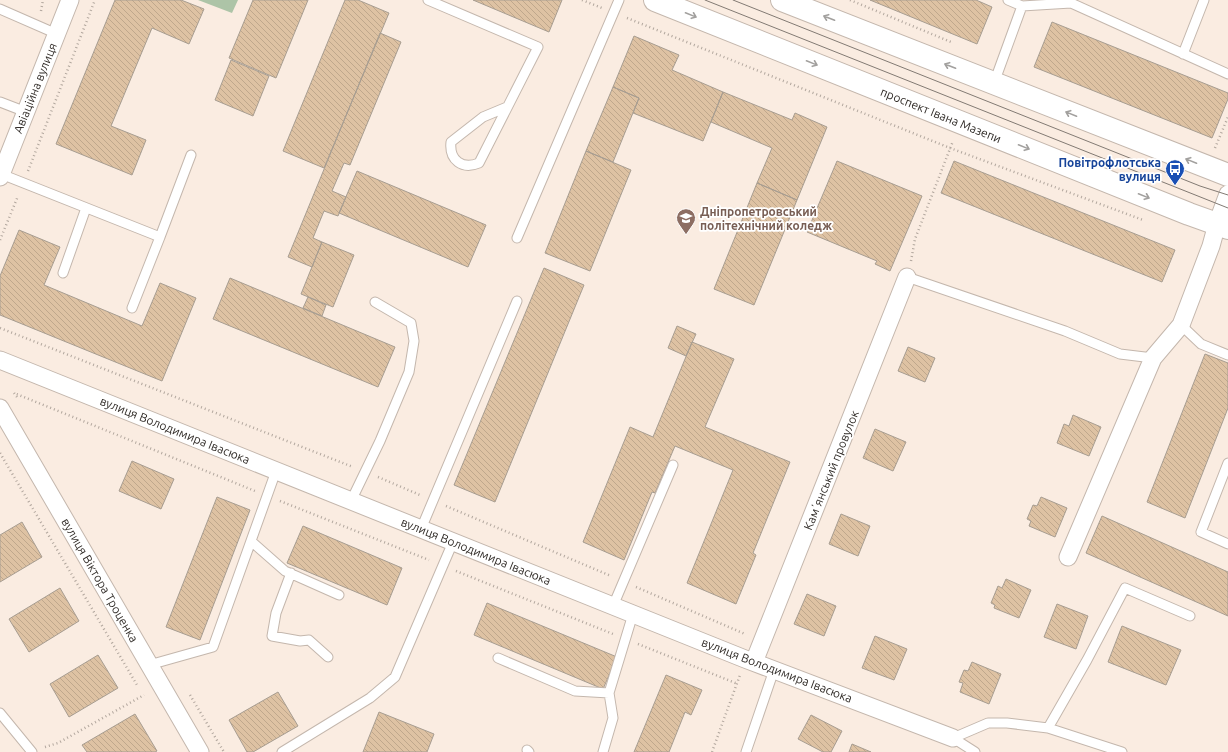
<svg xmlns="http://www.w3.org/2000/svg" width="1228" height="752" viewBox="0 0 1228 752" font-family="Ubuntu,sans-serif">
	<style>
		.grass { fill: #adc4a7 }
		.building { fill: url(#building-back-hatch); stroke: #a79d91 }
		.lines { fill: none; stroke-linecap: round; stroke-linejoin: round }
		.service-casing { stroke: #c4b7ad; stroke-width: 11 }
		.minor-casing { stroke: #c4b7ad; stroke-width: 19 }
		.trunk-casing { stroke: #c4b7ad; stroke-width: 24 }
		.path { stroke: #b2a79e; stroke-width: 2.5; stroke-dasharray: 1 3; stroke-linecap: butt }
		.service { stroke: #fff; stroke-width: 9 }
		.minor { stroke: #fff; stroke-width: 17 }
		.trunk { stroke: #fff; stroke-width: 22 }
		.tram { stroke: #827a73; stroke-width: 1 }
		.oneway { stroke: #a2a09e }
		.labels { text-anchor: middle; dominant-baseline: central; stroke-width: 3.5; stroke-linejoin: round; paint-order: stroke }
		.street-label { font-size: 12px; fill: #312c28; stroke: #fff }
		.transit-label { font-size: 12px; font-weight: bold; fill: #164399; stroke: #fff; text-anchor: end }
		.education-label { font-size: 12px; font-weight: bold; fill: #785e54; stroke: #fff; text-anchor: start }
	</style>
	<defs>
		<pattern id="building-back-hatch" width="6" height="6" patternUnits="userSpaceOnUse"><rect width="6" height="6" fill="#dec2a3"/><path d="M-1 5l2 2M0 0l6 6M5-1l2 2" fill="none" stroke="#bfa78c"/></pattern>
	</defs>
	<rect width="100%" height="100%" fill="#faece1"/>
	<path class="grass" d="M198,0H238L232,13Z"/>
	<path class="building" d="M115,0H181L204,9L189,44L152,28L111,126L146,140L132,175L56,144Z
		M253,0H308L276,78L229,58Z
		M345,0H358L389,13L324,168L283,151Z
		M473,0H562L549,32Z
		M870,0H976L992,7L977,44Z
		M1052,22L1228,93V99L1212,138L1034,67Z
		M380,33L401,42L350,165L344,163L332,191L346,197L338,216L324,211L313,238L322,242L312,267L288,257Z
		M634,36L679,55L672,70L723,92L703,141L633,113L639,98L613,87Z
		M231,60L269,76L253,116L215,100Z
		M613,87L639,98L613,162L586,151Z
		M723,92L792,120L795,113L827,127L797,200L757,183L772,148L711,122Z
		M586,151L631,170L590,271L545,253Z
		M837,161L922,196L890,271L875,264L877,261L807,232Z
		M954,161L1175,250L1162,282L941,193Z
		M357,171L486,225L468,267L339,213Z
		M757,183L797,200L754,305L714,289Z
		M19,230L60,247L44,285L142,326L160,283L196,298L162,381L0,315V276Z
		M322,242L354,255L333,307L301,294Z
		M544,268L584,285L495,502L454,485Z
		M230,278L395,347L378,387L213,319Z
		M308,297L326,305L322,316L303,308Z
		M677,326L696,334L686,356L668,348Z
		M692,342L734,359L705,427L790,462L753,553L756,555L736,604L687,583L733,470L675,446L655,493L652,492L624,560L583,542L630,427L653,437Z
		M908,347L935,358L925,382L898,371Z
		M1205,354L1228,363V408L1185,518L1147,502Z
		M1073,415L1101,427L1089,456L1057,443L1064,424L1069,426Z
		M875,429L906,442L893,471L863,458Z
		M132,461L174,479L161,509L119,491Z
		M217,497L250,510L200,640L166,627Z
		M1041,497L1067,508L1055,537L1029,526L1031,521L1027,519L1033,505L1037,506Z
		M841,514L870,526L858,556L829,544Z
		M1102,516L1228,572V616L1086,553Z
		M22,522L42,557L0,582V535Z
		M303,526L402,568L387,605L287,563Z
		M1006,579L1031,590L1019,618L994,608L995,605L991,603L998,586L1002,588Z
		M60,588L79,621L29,652L9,619Z
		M807,594L836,606L824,636L794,624Z
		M487,603L617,657L603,689L474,635Z
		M1057,604L1088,616L1076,649L1044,637Z
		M1122,626L1181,650L1166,685L1108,662Z
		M875,636L907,649L894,680L862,668Z
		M98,655L118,688L69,717L50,684Z
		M972,662L1001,674L989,704L960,692L963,683L959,682L964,670L968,671Z
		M666,675L702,690L691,715L685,712L669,752H634Z
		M278,692L298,726L253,752H247L229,720Z
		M379,712L434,734L427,752H363Z
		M135,714L157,751L155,752H87L82,745Z
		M811,715L842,731L831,752H823L798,739Z
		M852,744L871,752H849Z"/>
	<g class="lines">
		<g class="service-casing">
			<path id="service" d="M428,0L538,47L479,163C462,170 449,160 451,142L483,117L507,107
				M1008,0L1022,6L1071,3L1228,74
				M0,9L57,34
				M1183,54L1204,0
				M994,83L1022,6
				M0,102L26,112
				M1,174L160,237L191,155
				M517,238L619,0
				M63,273L86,208
				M907,277L1065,331L1120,354L1153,358
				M132,308L160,237
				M1181,325L1201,344L1228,355
				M1228,463L1201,532L1228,544
				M351,501L380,441L409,372L414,341L411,323L375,302
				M421,529L517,301
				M251,541L285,571L339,595
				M291,573L276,613L272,636L300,641L309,640L328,657
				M613,606L673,465
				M498,658L575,691L609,693
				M149,665L213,647L276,471
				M0,713L32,752
				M1048,728L1087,660L1125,588L1190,616
				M953,738L988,723H1007L1048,728L1122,752
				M953,738L975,752
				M527,750L529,752
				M282,752L370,698L395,677L453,542
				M603,752L613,718L609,693L633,614
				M746,752L774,670"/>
		</g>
		<g class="minor-casing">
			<path id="minor" d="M0,177L70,0
				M0,360L745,659L953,738
				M0,408L200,752
				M1068,557L1153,358L1181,325L1211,246L1217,224L1228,194
				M754,662L907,277"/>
		</g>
		<g class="trunk-casing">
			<path id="trunk" d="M655,0L1189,214L1228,228
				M782,0L1228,175"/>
		</g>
		<path class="path" d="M582,0L602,8
			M850,0L951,42
			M41,11L43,0
			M627,18L950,148L1143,220
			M1215,148L1228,117
			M28,171L95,0
			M0,240L18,196
			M911,261L915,239L953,141
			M0,328L353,467
			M17,397L14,393L255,491
			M0,453L137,685
			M378,477L420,495
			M280,501L429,560
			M446,506L611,576
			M456,571L613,634
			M636,587L745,634
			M638,644L738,684
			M190,695L224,752
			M45,747L58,743L144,695
			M712,752L740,675"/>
		<use href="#service" class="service"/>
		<use href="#minor" class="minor"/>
		<use href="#trunk" class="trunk"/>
		<path class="tram" d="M705,0L1228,208
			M733,0L1200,186L1228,195"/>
	</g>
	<defs><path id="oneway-shaft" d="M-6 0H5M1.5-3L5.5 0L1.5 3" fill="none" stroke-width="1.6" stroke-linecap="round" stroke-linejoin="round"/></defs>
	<g class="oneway">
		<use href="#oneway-shaft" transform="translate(691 15) rotate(22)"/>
		<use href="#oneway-shaft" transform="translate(829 18) rotate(-159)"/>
		<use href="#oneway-shaft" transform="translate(812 63) rotate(22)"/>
		<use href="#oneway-shaft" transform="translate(950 66) rotate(-159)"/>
		<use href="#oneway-shaft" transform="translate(1071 114) rotate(-158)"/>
		<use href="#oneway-shaft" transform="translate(1024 147) rotate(22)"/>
		<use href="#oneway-shaft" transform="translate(1191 161) rotate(-158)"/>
		<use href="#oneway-shaft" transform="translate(1144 196) rotate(22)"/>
	</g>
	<defs>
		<g id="bus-pin" transform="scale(1)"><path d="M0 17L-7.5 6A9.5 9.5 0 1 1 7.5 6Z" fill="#1a4fb4" stroke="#fff"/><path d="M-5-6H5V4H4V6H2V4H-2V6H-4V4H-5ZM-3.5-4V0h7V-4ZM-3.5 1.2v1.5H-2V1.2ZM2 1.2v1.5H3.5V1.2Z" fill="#fff"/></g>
		<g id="university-pin" transform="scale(1)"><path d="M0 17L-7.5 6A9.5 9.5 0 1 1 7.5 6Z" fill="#8d6e63" stroke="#fff"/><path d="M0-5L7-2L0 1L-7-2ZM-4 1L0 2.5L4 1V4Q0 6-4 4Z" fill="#fff"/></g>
	</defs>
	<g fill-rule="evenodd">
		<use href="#bus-pin" x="1175" y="169"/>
		<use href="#university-pin" x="686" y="218"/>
	</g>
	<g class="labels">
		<g class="street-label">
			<text transform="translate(35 88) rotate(-68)">Авіаційна вулиця</text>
			<text transform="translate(941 115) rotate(22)">проспект Івана Мазепи</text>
			<text transform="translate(175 430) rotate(22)">вулиця Володимира Івасюка</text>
			<text transform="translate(831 470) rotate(-68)">Камʼянський провулок</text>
			<text transform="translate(476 551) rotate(22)">вулиця Володимира Івасюка</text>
			<text transform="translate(100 580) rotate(60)">вулиця Віктора Троценка</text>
			<text transform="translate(777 670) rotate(21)">вулиця Володимира Івасюка</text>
		</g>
		<g class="transit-label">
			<text x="1161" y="162">Повітрофлотська<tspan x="1161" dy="14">вулиця</tspan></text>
		</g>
		<g class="education-label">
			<text x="700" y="211">Дніпропетровський<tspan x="700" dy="14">політехнічний коледж</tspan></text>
		</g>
	</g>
</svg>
